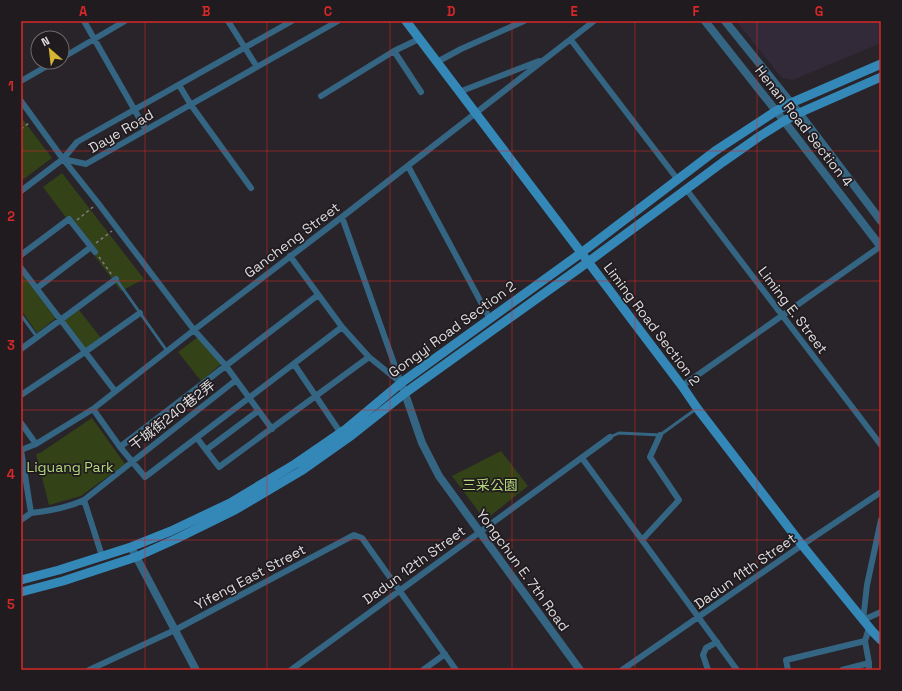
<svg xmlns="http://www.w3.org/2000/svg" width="902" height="691" viewBox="0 0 902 691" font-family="'Space Grotesk','Noto Sans TC',sans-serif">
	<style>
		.education { fill: #322939 }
		.green { fill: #334217 }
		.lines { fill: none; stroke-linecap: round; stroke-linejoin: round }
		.path { stroke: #817d81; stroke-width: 1.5; stroke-dasharray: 3 3; stroke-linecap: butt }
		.service { stroke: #346583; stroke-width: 3 }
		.minor { stroke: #346583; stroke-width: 6 }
		.tertiary { stroke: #346583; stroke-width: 8 }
		.secondary { stroke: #3488b8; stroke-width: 9 }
		.grid { fill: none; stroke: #d62828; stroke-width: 1; stroke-opacity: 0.55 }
		.labels { text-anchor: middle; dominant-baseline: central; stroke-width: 3.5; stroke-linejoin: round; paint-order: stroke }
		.street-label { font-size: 14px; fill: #dfdcdf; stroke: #1f1b1f }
		.park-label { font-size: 14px; fill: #b4d879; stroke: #1f1b1f }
		.neatline { fill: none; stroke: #d62828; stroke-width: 1.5 }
		.grid-label { font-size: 13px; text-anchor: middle; font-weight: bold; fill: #d62828 }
	</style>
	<rect width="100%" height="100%" fill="#292429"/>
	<path class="education" d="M736,21H881V43L793,80L782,78Z"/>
	<path class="green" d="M21,117L52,158L21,181Z
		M62,173L144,279L121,291L43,187Z
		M21,273L56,318L37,333L21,310Z
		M79,310L101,338L86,350L64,321Z
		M198,337L221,364L201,381L178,352Z
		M92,418L125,464L81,496L49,505L36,454L40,453Z
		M501,451L528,486L485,520L452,476Z"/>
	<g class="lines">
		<path class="path" d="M21,129L29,123
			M77,220L93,207
			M96,243L112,231
			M99,257L112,275"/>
		<path class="service" d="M116,279L167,351
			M21,315L37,337
			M610,437L619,433L660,435L696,409"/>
		<path class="minor" d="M84,21L146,130
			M228,21L257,67
			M571,40L678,180
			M394,51L421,92
			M62,58L125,21
			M437,62L461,49L524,21
			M21,81L54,62
			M179,85L191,105L251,188
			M459,92L539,61
			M321,96L394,51L419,39
			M21,101L63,159L98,203L194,330L226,366L272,429
			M63,159L86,164L338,21
			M408,166L490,319
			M686,189L782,315L881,445
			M21,191L63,159L77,142L292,21
			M342,217L401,383
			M21,255L69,219L95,252
			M290,256L342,327L369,357L400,382
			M21,268L115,391
			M37,288L91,247
			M21,349L116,279
			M294,364L340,432
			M682,386L881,246
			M21,395L85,352L140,313
			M93,409L120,447L145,477L342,327
			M21,423L36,444
			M197,438L206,450L258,411
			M120,447L318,295
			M21,450L36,444L93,409L194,330L342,217L594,21
			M21,450L31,513C49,511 67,508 84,500L132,462L236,380
			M206,450L219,467L369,357
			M582,458L737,670
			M84,500L102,556
			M21,520L31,513
			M642,540L679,500L650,457L660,435
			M863,620L867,585L881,520
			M863,620L881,612
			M89,670L175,630L354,535L362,538L456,670
			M291,670L610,437
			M423,670L445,654
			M622,670L802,545L881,492
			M708,670L703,655L706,648L717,642
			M788,670L786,660L865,641
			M842,670L869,663
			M869,670V663L865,641L869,628"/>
		<path class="tertiary" d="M705,21L784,121L881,247
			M725,21L799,113L881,221
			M403,388L422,443L439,476L580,670
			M131,547L196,670"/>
		<path class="secondary" d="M406,21L682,386L697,408L802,545L873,632L881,640
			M21,580L59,570L131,547L171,531L230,503L295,464L346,429L401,383L581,253L715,151L776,111L791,103L881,64
			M21,592L63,581L136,557L176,539L235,510L301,471L352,435L405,393L588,262L723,162L760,136L784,121L799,113L881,77"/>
	</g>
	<path class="grid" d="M145,21V670M267,21V670M390,21V670M512,21V670M635,21V670M757,21V670M21,151H881M21,281H881M21,410H881M21,540H881"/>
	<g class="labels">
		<g class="street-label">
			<text transform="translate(804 126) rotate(52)">Henan Road Section 4</text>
			<text transform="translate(121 131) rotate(-30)">Daye Road</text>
			<text transform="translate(292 240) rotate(-37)">Gancheng Street</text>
			<text transform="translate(793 310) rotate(53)">Liming E. Street</text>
			<text transform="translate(652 324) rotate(53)">Liming Road Section 2</text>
			<text transform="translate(452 329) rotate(-36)">Gongyi Road Section 2</text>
			<text transform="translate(172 415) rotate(-38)">干城街240巷2弄</text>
			<text transform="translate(414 565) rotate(-36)">Dadun 12th Street</text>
			<text transform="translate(523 570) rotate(54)">Yongchun E. 7th Road</text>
			<text transform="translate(745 571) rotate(-35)">Dadun 11th Street</text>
			<text transform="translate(250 577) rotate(-28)">Yifeng East Street</text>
		</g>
		<g class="park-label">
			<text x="70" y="467">Liguang Park</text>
			<text x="490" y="485">三采公園</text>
		</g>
	</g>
	<rect width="902" height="691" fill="none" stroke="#1f1b1f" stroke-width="44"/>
	<g transform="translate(50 50) rotate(332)"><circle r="19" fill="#1f1b1f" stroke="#6c686c"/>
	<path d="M0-3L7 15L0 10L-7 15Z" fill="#d6b534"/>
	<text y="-6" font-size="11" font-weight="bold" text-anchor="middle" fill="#dfdcdf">N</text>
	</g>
	<rect x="22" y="22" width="858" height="647" class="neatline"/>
	<g class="grid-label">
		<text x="83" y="16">A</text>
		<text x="206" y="16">B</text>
		<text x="328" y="16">C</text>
		<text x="451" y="16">D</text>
		<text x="574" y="16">E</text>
		<text x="696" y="16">F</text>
		<text x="819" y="16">G</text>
		<text x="11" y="91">1</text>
		<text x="11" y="221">2</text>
		<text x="11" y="350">3</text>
		<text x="11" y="479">4</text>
		<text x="11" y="609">5</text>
	</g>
</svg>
